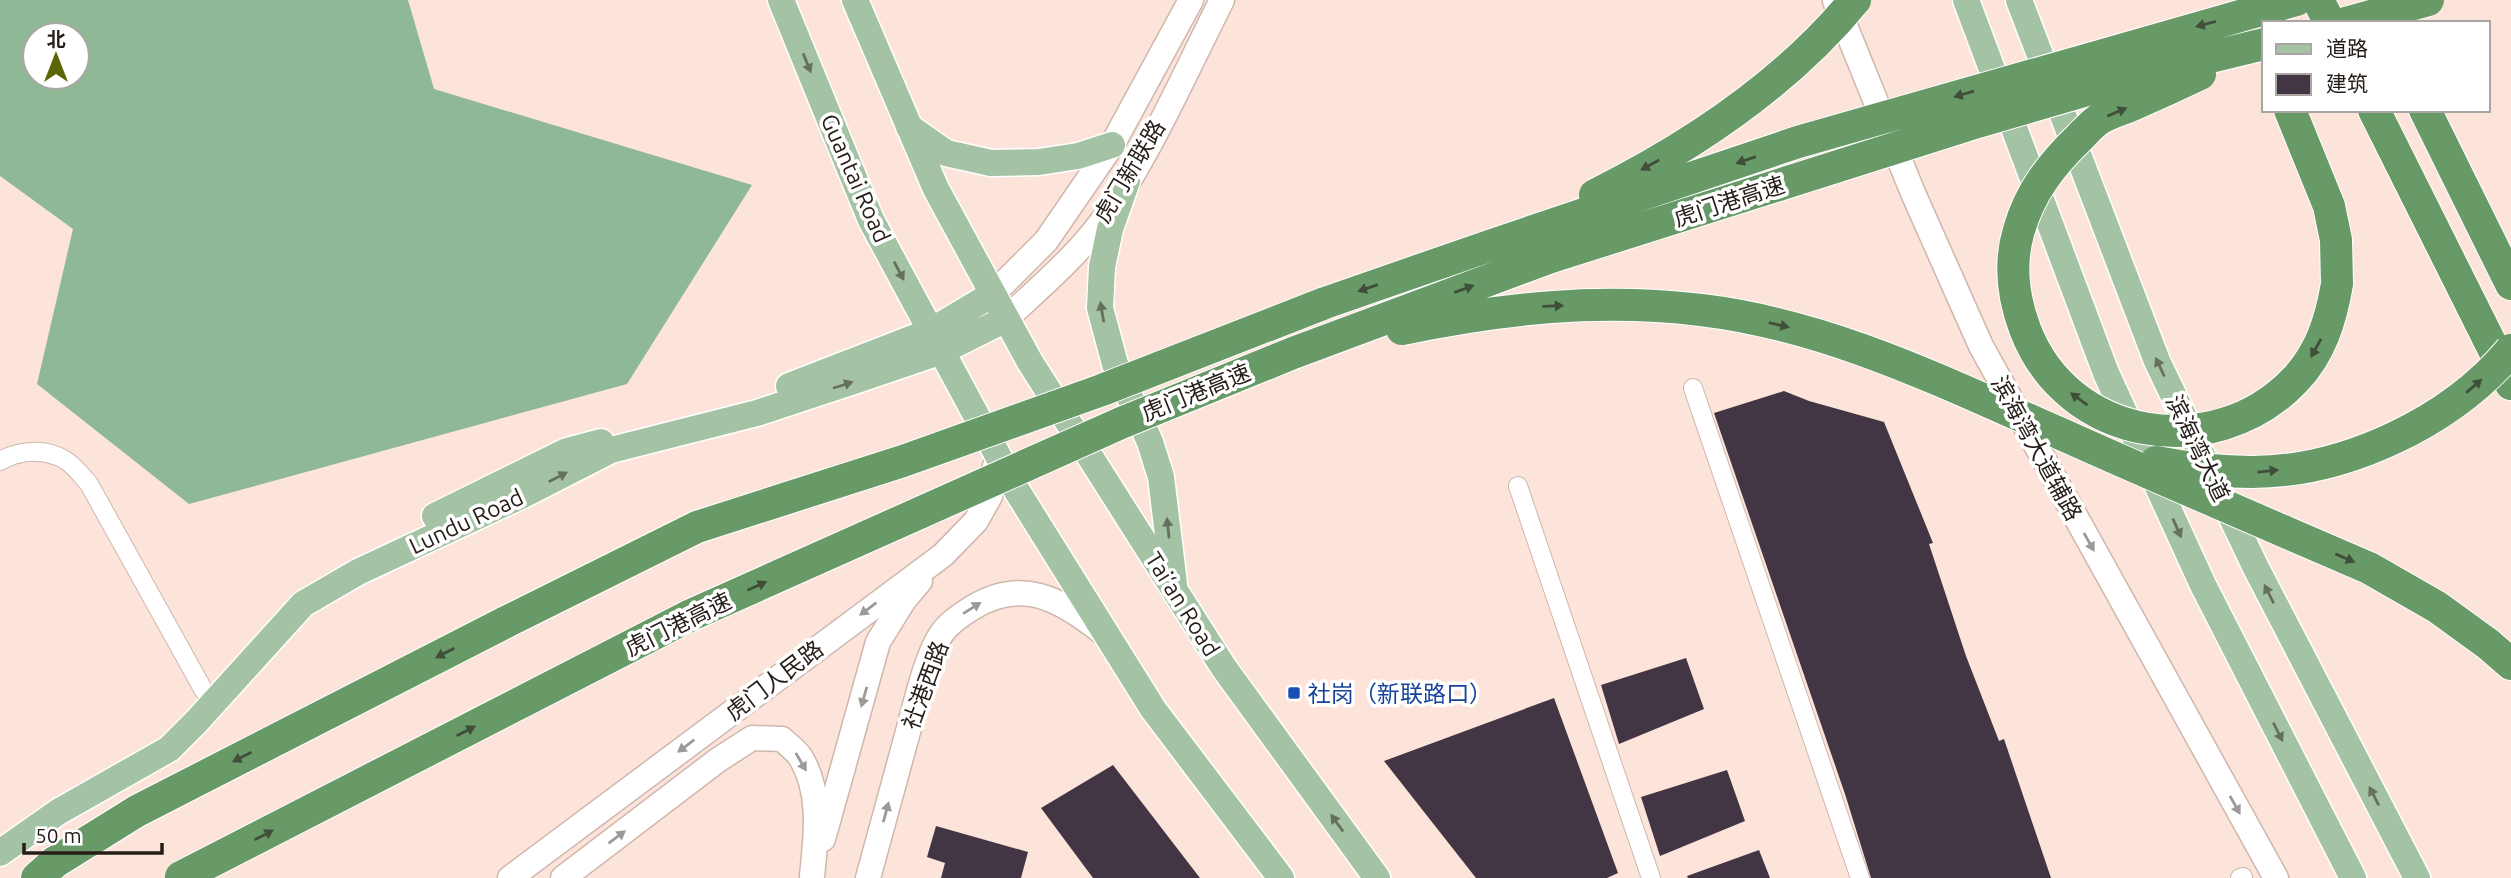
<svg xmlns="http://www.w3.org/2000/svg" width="2511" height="878" viewBox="0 0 2511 878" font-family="Ubuntu,'Noto Sans SC',sans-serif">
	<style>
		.forest { fill: #8fb897; fill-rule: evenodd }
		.building { fill: #423645 }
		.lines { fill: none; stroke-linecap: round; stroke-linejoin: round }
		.street-casing { stroke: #cfb7ad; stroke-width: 20 }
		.secondary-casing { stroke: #cfb7ad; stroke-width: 27 }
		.primary-casing { stroke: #fff; stroke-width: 29 }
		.highway-casing { stroke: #fff; stroke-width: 34 }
		.street { stroke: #fff; stroke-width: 18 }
		.secondary { stroke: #fff; stroke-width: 24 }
		.primary { stroke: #a4c2a4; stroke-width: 26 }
		.highway { stroke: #689a68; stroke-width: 32 }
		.highway-bridge-casing { stroke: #fff; stroke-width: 34; stroke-linecap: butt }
		.highway-bridge { stroke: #689a68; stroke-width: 32 }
		.oneway { fill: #404f39 }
		.oneway2 { fill: #65705e }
		.oneway3 { fill: #9d9998 }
		.transit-dot { fill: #1a4fb4; stroke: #fff; stroke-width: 2.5 }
		.labels { text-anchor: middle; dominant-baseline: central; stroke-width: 7; stroke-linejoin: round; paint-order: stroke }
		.street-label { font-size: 23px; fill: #261d19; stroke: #fff }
		.transit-label { font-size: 23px; fill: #164399; stroke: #fff; text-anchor: start }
	</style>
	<rect width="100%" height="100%" fill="#fde4da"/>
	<path class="forest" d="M0,0H408L434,89L752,185L627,384L189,504L37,384L73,229L0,176ZM35,35H77V77H35Z"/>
	<path class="building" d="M1784,391L1809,401L1884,422L1933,543L1929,544L1966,656L1999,741L2004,739L2051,878H1871L1845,794L1714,413Z
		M1686,658L1704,709L1619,744L1601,685Z
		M1554,698L1618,873L1607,878H1476L1384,761Z
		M1113,765L1200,878H1093L1041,808Z
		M1727,770L1745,821L1660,856L1641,797Z
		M936,826L1028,852L1021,878H941L945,863L927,857Z
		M1759,850L1770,878H1688L1687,876Z"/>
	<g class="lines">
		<g class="street-casing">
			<path id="street" d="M1693,388L1860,878
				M0,461C19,450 45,448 65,460C74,465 82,476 89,484L204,691
				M1518,486L1651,878
				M2240,878L2243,877"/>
		</g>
		<g class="secondary-casing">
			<path id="secondary" d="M1835,1L1913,193L1981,346L2276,878
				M993,294L1046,241L1112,145L1191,0
				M1006,319C1040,287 1075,258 1103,220C1149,156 1186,71 1222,0
				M823,839L878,642L904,600L920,581
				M510,878L943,555L976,521L990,496L995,466
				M563,878L718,760L752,738L782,739C788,745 797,751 801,758C822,793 816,837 812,876
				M868,878C882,828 895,778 909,728C916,702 926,658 940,636C947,624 960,616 972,608C1022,577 1060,599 1102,632"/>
		</g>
		<g class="primary-casing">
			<path id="primary" d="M781,0L871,220L1017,491L1153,709L1281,878
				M855,0L936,189L1030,362L1224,668L1377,878
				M1966,0L2106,373L2203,585L2353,878
				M2019,0L2157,361L2256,568L2417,878
				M909,127L946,153L991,163L1039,162L1078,156L1112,145
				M1127,181L1110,229L1102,267L1100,308L1115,364L1150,442L1161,477L1174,584
				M789,386L931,331L993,294
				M435,516L567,451L601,442
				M0,853L58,812L169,749L197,721L303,604L358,572L525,494L611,450L757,413L860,379L942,351L1006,319"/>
		</g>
		<g class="highway-casing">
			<path id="highway" d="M2318,0L2330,23
				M2290,110L2329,206L2336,240L2337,284
				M2374,110L2511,384
				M2425,110L2511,284
				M2488,644L2511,664
				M37,878L55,862L137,811L506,622"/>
		</g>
		<use href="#street" class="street"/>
		<use href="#secondary" class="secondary"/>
		<use href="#primary" class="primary"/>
		<use href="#highway" class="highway"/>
		<g class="highway-bridge-casing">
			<path id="highway-bridge" d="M2346,23L2428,0
				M2200,74C2177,85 2155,95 2132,105C2121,110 2108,113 2098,120C2091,125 2085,132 2079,138C2051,165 2030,192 2019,230C2009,263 2013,297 2025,329C2067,441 2214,465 2295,380C2321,353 2331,319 2337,284
				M1595,195C1691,147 1786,84 1855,0
				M1402,329C1503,308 1598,298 1701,310C1828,325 1943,382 2059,433C2161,479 2265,523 2369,568L2437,607L2488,644
				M2156,462C2188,468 2219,472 2252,472C2345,472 2451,422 2511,350
				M506,622L697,527L903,461L1102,390L1325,303L1492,245L1798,142L2296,0
				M181,877L691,615L1121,423L1293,353L1551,257L1971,124L2149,72L2264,44"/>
		</g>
		<use href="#highway-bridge" class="highway-bridge"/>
	</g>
	<defs><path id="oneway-solid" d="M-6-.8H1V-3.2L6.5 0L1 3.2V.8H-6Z" transform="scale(1.75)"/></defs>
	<g class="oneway">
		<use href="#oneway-solid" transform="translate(2206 24) rotate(165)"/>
		<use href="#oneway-solid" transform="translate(1964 94) rotate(164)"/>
		<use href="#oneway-solid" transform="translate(2117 112) rotate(-23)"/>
		<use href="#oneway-solid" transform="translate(1746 160) rotate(161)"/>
		<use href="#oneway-solid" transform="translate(1650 165) rotate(151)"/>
		<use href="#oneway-solid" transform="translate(1368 288) rotate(161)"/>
		<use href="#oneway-solid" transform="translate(1464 289) rotate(-20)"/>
		<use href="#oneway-solid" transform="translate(1553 306) rotate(-2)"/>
		<use href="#oneway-solid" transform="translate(1779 325) rotate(13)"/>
		<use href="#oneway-solid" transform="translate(2316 348) rotate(119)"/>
		<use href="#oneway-solid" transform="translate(2474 386) rotate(-41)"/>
		<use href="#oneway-solid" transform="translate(2079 399) rotate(-144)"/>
		<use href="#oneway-solid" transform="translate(2268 471) rotate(-6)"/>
		<use href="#oneway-solid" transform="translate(2345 558) rotate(23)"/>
		<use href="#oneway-solid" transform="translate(757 586) rotate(-24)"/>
		<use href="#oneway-solid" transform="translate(445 653) rotate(153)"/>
		<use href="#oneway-solid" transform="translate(466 731) rotate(-27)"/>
		<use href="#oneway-solid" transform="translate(242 757) rotate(153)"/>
		<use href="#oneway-solid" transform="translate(264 835) rotate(-27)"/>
	</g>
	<g class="oneway2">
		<use href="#oneway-solid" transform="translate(807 63) rotate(68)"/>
		<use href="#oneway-solid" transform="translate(899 271) rotate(62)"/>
		<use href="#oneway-solid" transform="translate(1102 312) rotate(-100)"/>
		<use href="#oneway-solid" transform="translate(2160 367) rotate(-115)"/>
		<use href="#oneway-solid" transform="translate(843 385) rotate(-18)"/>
		<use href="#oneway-solid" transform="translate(558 477) rotate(-27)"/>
		<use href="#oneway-solid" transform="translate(1168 528) rotate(-96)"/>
		<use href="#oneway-solid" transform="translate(2177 528) rotate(66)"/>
		<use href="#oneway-solid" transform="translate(2269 594) rotate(-117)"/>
		<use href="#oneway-solid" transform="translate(2278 732) rotate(63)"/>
		<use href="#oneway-solid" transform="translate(2374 796) rotate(-117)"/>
		<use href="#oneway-solid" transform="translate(1337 823) rotate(-126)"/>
	</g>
	<g class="oneway3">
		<use href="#oneway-solid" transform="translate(2089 542) rotate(61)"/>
		<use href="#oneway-solid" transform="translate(972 608) rotate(-32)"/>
		<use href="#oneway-solid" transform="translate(868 609) rotate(143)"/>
		<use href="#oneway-solid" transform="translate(864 697) rotate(106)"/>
		<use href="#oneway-solid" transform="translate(686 746) rotate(143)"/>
		<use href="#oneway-solid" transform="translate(801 762) rotate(60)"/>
		<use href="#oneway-solid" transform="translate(2235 805) rotate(61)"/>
		<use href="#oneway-solid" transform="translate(886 812) rotate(-75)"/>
		<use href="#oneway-solid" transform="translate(617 837) rotate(-37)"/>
	</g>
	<rect class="transit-dot" x="1287" y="686" width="14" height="14" rx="3.5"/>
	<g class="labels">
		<g class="street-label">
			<text transform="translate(1129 171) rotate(-59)">虎门新联路</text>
			<text transform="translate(856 178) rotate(66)">Guantai Road</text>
			<text transform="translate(1729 201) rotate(-18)">虎门港高速</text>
			<text transform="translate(1196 392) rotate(-22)">虎门港高速</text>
			<text transform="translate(2037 448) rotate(61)">滨海湾大道辅路</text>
			<text transform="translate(2198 448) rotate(64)">滨海湾大道</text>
			<text transform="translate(466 521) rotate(-25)">Lundu Road</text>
			<text transform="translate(1183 604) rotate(58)">Tai‘an Road</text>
			<text transform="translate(678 624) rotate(-26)">虎门港高速</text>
			<text transform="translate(774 680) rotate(-37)">虎门人民路</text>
			<text transform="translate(925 685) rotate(-70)">社港西路</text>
		</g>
		<g class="transit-label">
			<text x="1308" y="693">社岗（新联路口）</text>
		</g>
	</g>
	<rect x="2262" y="21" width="228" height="91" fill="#ffffff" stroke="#a8a5a3" stroke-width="2"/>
	<rect x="2276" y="44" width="35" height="10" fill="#a4c2a4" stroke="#a8a5a3" stroke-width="2"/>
	<text x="2326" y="56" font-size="21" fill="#261d19">道路</text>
	<rect x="2276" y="74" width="35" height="21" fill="#423645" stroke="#a8a5a3" stroke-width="2"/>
	<text x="2326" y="91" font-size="21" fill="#261d19">建筑</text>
	<g transform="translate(56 56)"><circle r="33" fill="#ffffff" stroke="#a8a5a3" stroke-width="2"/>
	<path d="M0-5L12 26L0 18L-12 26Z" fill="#5c6503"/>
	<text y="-10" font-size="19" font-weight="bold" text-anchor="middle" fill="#261d19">北</text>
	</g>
	<path d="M24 843v10h138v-10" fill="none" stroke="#261d19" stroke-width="3.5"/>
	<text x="35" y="843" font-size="21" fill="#261d19" stroke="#ffffff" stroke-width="5" paint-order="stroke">50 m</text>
</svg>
